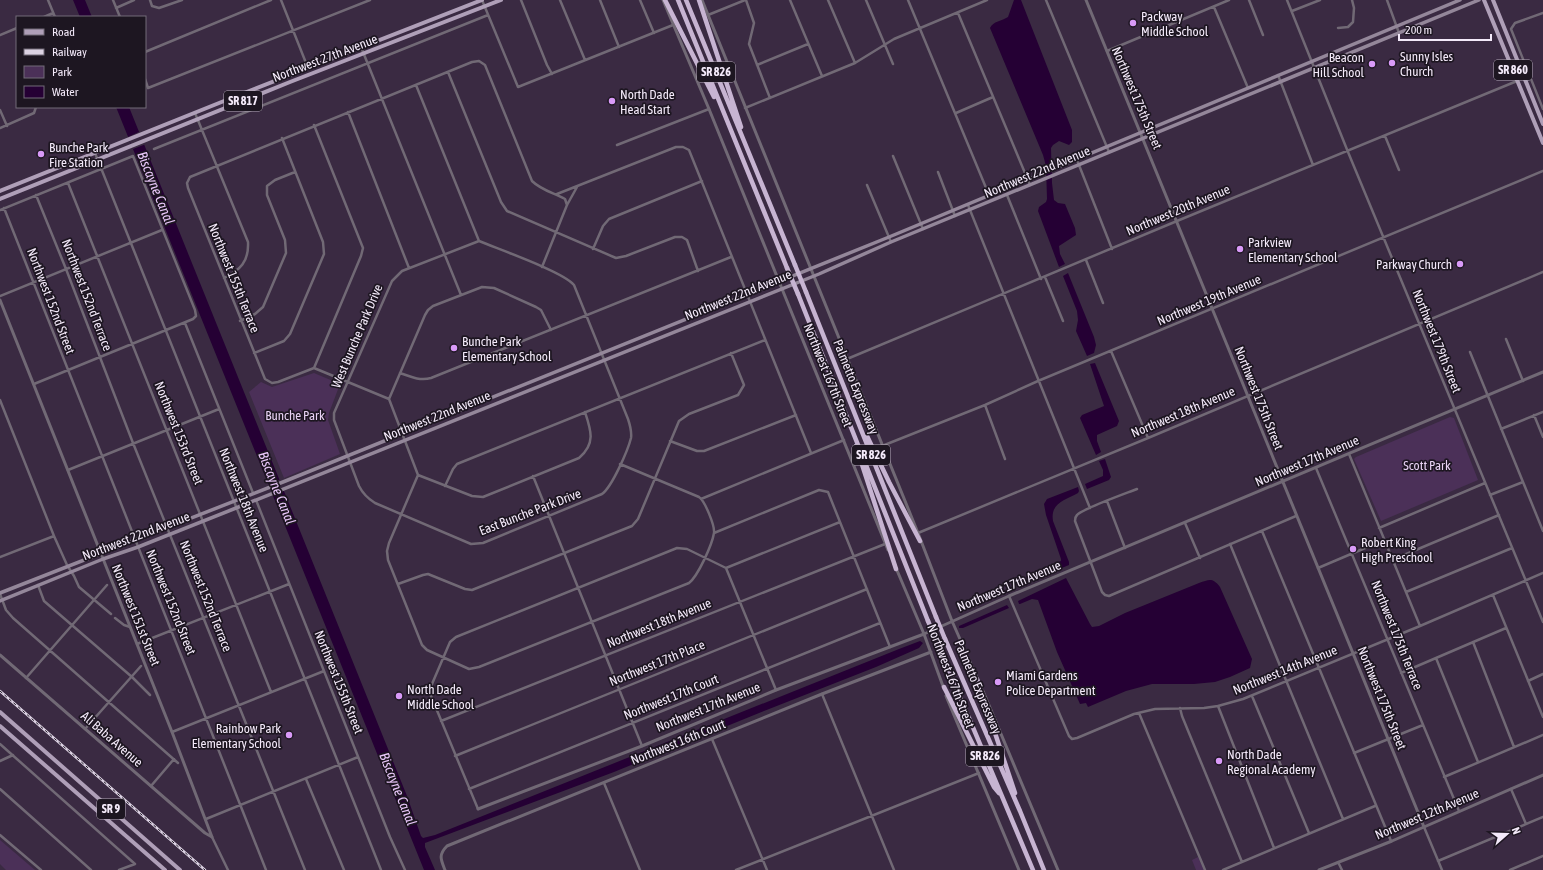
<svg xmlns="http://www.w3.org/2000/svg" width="1543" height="870" viewBox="0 0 1543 870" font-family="'Asap Condensed',sans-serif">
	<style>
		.green { fill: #4b3058 }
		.water { fill: #250034 }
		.pier { fill: #3a2a42 }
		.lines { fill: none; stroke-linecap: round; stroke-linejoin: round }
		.minor { stroke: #716975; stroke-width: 2.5 }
		.tertiary { stroke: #716975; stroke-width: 3 }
		.secondary { stroke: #94879a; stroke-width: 3.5 }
		.primary { stroke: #af9fb8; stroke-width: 4 }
		.motorway { stroke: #c7b4d2; stroke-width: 4.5 }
		.rail-casing { stroke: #dcd2e3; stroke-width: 2.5 }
		.rail { stroke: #1d1621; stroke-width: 1; stroke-dasharray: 3; stroke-linecap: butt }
		.motorway-bridge { stroke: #c7b4d2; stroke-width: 4.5 }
		.poi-dot { fill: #d99af8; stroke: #1d1621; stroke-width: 1.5 }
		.labels { text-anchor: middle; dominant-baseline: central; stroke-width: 3.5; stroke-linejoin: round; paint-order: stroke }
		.shield { fill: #1d1621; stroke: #b4aab9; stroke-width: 1 }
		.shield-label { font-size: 12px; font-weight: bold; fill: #f4eafa }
		.poi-label { font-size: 13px; fill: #f4eafa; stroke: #1d1621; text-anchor: start }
		.street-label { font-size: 13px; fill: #f4eafa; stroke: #1d1621 }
		.park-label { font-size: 13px; fill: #e8d2f4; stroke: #1d1621 }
		.water-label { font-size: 14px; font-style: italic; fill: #e9c7fa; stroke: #1d1621 }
	</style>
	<rect width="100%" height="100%" fill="#3a2a42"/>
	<path class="green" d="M314,373L340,384L329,413L328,420L340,454L284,478L249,392L261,382L272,387Z
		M1450,417L1454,418L1478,480L1381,521L1354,459L1356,457Z
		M0,840L35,870H6L0,864Z
		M1198,857L1204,870H1196L1192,860Z"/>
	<path class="water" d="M73,0H85L92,17H80Z
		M1014,0H1021L1072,130V142L1069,145L1059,141L1053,145L1051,148L1052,183L1054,200L1058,203L1065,204L1075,228L1076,235L1059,246L1060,254L1065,264L1059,267L1038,211L1039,207L1046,202L1047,199L1046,166L1043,155L990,28C993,21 1002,21 1008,17Z
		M116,107H129L407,796L421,836L423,838L435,835L899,649L920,641L923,643L919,648L876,667L764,711L614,772L425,843V847L435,870H424Z
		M1068,273L1094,337L1096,345L1094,353L1087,356L1076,331L1078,320L1077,311L1063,276Z
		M1095,363L1119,421L1117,426L1097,435V441L1101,452L1096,455L1080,418L1082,415L1104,406L1090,364Z
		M1105,459L1111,477L1109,480L1087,489L1085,484L1103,476V470L1099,461Z
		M1078,487L1079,491L1078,493C1065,500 1050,503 1053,521L1069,562V565L1057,570L1054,566L1055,563L1061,561V559L1046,515L1044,504L1047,499Z
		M1066,578L1090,624L1092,627L1099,626L1125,613L1199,583C1209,580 1212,577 1220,587L1252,659L1250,668L1230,677L1215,682L1194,684H1152L1126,691L1088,707L1086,703L1080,704L1057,652L1038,600L1032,599L1020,604H1019L1018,601Z
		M1007,605L1009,608L963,628H959V626Z"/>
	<path class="pier" d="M141,131L146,144L133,149L128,137Z
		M281,479L286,490L271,496L267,485Z"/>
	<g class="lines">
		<path class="minor" d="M48,0L55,17
			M113,0L120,17
			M150,0L152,6L159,8L182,0
			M281,0L308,68
			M482,0L518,87L673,25
			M521,0L547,65L552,74
			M560,0L585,60
			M600,0L619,47
			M640,0L654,33
			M746,0L754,23L749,44L770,98
			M790,0L822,76
			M828,0L855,63
			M866,0L893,64
			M908,0L989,195
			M1046,0L1109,152
			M1249,0L1263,35
			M1287,0L1348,152L1543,622
			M1387,0L1399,33
			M1214,7L1248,88
			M116,8L134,0
			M1292,11L1320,0
			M958,13L1030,185
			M1543,13L1515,23L1511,29L1543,109
			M708,15L745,0
			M44,17L53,13
			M1338,28L1348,27L1353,22L1354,8L1352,0
			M0,35L17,28
			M361,47L461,295
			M1107,51L1229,0
			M145,52L271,0
			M757,65L808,44
			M448,72L501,202L507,211L616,258L626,256L675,237H682L687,240L698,271
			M1278,75L1313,165
			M145,79L148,88L370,0
			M416,85L479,241
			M745,108L855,63L894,39L987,0
			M0,110L7,126
			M348,112L409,268
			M195,113L248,242C249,262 240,270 224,278
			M956,113L993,97
			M0,128L34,113L36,107
			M1385,136L1399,170
			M617,145L709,109
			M154,149L488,15
			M95,153L381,870
			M893,156L923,229
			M1077,160L1112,249
			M938,172L955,216
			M68,183L271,692
			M867,185L891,242
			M557,194L676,147H683L689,150L811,453
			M36,195L66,269L133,443L305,870
			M1007,195L1041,279
			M968,205L1090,508
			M4,208L266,870
			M0,210L133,156L195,310L196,316L193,319L34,384
			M479,241C498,249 564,272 574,285L628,419C630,425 632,431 631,438C628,450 612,487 602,494L483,543L471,544L375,503C367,498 363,494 359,486L334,420V413L392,281L402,271Z
			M593,249L603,226L609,219L702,181
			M1086,260L1103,303
			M542,267L567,205L577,187
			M1045,277L1063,321
			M0,296L162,230
			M240,321L255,314L263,307L286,253L285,240L267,195V186L275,180L295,172
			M185,323L253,493
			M1506,339L1523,381
			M1111,351L1148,438
			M1470,352L1543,531
			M254,353L284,341L290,334L324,254L323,242L282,138
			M847,359L1177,221L1517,81
			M314,368L361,256L363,248L314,125
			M400,373C411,377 420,381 431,378L731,257
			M389,399L314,368L278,382L272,383L265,379L188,188L187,183L190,177L472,62L479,61L485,65L532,181C541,190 554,193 565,199L567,205
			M389,399L425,315L428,310L433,306L482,287L494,288L536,307L541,310L551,330
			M389,399L418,475
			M0,400L54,536L67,565L74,576L79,587L111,614
			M985,405L1005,459
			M1534,415L1543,437
			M1501,429L1543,412
			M670,441L697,451H704L796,415
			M882,446L985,405L1038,381L1543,171
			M1349,454L1420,626
			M1316,468L1459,811
			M68,470L219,409
			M418,475L389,543L387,551L388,560L422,645L427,650L469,669L479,667L689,583C698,576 712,545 714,533C715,526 705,501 699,497L620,464
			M418,475L472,496L483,497L579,458C596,444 591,430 585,412
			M533,476L642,746
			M445,486L453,469L457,464L765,340
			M1137,489C1127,493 1082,509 1077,515C1075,517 1075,518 1075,521L1102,592L1105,595L1109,596L1296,516
			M1490,495L1523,482
			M701,499L844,440
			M256,500L390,837L405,870
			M1107,501L1125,548
			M1185,523L1200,558
			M1379,528L1485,483
			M1262,531L1391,841
			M714,533L819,490L828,492L890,647
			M918,533L1148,438L1543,272
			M1230,544L1343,819
			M0,557L54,536
			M1392,560L1499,515
			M726,568L840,522
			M1318,568L1384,540
			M398,584L423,575L428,574L465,589L472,590L632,526L638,519L679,421L689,414L738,395L744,385L731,353
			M38,585L44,601L132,677L150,695
			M1406,592L1512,548
			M0,594L6,610L13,618L178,763
			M1493,595L1543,717
			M1009,596L1069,736L1072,739L1077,738L1134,714L1155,709L1204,708L1218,706L1243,699L1420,626L1543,573
			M115,618L124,625L130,627
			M1473,642L1514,747
			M137,644L289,584
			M1436,658L1478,762
			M1401,673L1506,628
			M26,678L107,585
			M1528,681L1543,674
			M822,694L894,870
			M1252,696L1309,833
			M1218,706L1274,848
			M1180,708L1182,716L1242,862
			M1139,713L1205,870
			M441,721L885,544
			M85,729L141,666
			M172,732L324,671
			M712,739L767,870
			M0,744L135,864L119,870
			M1354,753L1423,725
			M455,756L867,589
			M0,761L13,755
			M1444,777L1543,735
			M306,779L344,870
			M604,783L640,870
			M151,786L174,759
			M0,789L91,870
			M469,789L880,623
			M1511,789L1526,824
			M478,809L431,696V690L432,684L450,642L456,637L677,548L687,549L726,568L776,690
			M206,819L358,757
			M1424,827L1442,870
			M0,835L41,870
			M212,837L228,870
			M1438,861L1543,817
			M1338,862L1342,870
			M736,870L979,773
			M1223,870L1375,806
			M1510,870L1543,856"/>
		<path class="tertiary" d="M663,0L709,109L888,550
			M702,0L918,533L952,621L978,680
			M1086,0L1424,827
			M0,300L172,732L212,837
			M896,568L924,634L944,689
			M0,655L205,833L212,837
			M983,691L1058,870
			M946,696L1019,870
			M478,809L642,746L776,690L924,634L1009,596L1543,372
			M445,870C441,860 438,855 447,846L822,694L931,652
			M1319,870L1392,841L1543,775"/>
		<path class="secondary" d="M0,593L283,482L889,237L1460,0
			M0,601L103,559L138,547L236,508L819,274L891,242L1479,0"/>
		<path class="primary" d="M1484,0L1543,143
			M1493,0L1543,124
			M0,191L239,95L482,0
			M0,199L290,82L501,0
			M0,712L180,870
			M0,726L165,870"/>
		<path class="motorway" d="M665,0L714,97
			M678,0L787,268
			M686,0L795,265
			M699,0L741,127
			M806,292L936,617
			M798,294L928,621
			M867,436L889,482L920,541
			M856,446L896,569
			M945,639L1020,811L1044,870
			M937,642L1033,870
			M977,679L1015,793
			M944,687L994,787L999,793"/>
		<g class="rail-casing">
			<path id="rail" d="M0,691L205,870"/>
		</g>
		<use href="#rail" class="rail"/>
		<path class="motorway-bridge" d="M795,265L806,292
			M787,268L798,294
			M936,617L945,639
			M928,621L937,642"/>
	</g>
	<g class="poi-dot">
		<circle cx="1133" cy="23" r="4"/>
		<circle cx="1392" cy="63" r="4"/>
		<circle cx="1372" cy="64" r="4"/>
		<circle cx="612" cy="101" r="4"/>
		<circle cx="41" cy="154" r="4"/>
		<circle cx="1240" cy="249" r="4"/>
		<circle cx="1460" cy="264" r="4"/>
		<circle cx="454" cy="348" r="4"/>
		<circle cx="1353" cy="549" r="4"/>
		<circle cx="998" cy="682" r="4"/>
		<circle cx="399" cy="696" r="4"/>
		<circle cx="289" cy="735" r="4"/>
		<circle cx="1219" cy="761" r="4"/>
	</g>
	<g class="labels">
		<g class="shield">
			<rect x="1494" y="60" width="38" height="20" rx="3"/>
			<rect x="697" y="62" width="38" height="20" rx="3"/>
			<rect x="224" y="91" width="38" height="20" rx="3"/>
			<rect x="852" y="445" width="38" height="20" rx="3"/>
			<rect x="966" y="746" width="38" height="20" rx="3"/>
			<rect x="97" y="799" width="28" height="20" rx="3"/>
		</g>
		<g class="shield-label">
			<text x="1513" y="70">SR 860</text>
			<text x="716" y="72">SR 826</text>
			<text x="243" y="101">SR 817</text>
			<text x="871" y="455">SR 826</text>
			<text x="985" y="756">SR 826</text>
			<text x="111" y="809">SR 9</text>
		</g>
		<g class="poi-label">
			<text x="1141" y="16">Packway<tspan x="1141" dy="15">Middle School</tspan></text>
			<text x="1400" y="56">Sunny Isles<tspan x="1400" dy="15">Church</tspan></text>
			<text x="1364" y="57" text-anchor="end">Beacon<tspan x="1364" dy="15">Hill School</tspan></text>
			<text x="620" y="94">North Dade<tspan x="620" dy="15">Head Start</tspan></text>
			<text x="49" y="147">Bunche Park<tspan x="49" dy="15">Fire Station</tspan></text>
			<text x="1248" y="242">Parkview<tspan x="1248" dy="15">Elementary School</tspan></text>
			<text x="1452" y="264" text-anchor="end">Parkway Church</text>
			<text x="462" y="341">Bunche Park<tspan x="462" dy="15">Elementary School</tspan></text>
			<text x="1361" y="542">Robert King<tspan x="1361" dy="15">High Preschool</tspan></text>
			<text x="1006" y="675">Miami Gardens<tspan x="1006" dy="15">Police Department</tspan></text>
			<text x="407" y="689">North Dade<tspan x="407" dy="15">Middle School</tspan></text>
			<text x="281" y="728" text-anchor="end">Rainbow Park<tspan x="281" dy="15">Elementary School</tspan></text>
			<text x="1227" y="754">North Dade<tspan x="1227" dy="15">Regional Academy</tspan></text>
		</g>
		<g class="street-label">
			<text transform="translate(325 58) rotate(-21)">Northwest 27th Avenue</text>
			<text transform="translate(1137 98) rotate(67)">Northwest 175th Street</text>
			<text transform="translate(1037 172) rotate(-23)">Northwest 22nd Avenue</text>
			<text transform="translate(1178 210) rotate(-23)">Northwest 20th Avenue</text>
			<text transform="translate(234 278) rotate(68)">Northwest 155th Terrace</text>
			<text transform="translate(87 295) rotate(69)">Northwest 152nd Terrace</text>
			<text transform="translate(738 295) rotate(-22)">Northwest 22nd Avenue</text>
			<text transform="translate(1209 300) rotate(-23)">Northwest 19th Avenue</text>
			<text transform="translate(51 301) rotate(69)">Northwest 152nd Street</text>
			<text transform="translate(357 336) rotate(-67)">West Bunche Park Drive</text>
			<text transform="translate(1437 341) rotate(68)">Northwest 179th Street</text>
			<text transform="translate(828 375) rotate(68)">Northwest 167th Street</text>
			<text transform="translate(856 387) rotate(68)">Palmetto Expressway</text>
			<text transform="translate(1259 398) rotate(68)">Northwest 175th Street</text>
			<text transform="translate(1183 412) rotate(-23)">Northwest 18th Avenue</text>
			<text transform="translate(437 416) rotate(-22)">Northwest 22nd Avenue</text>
			<text transform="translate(179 433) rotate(68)">Northwest 153rd Street</text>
			<text transform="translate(1307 461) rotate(-23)">Northwest 17th Avenue</text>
			<text transform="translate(244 500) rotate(68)">Northwest 18th Avenue</text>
			<text transform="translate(530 512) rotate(-21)">East Bunche Park Drive</text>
			<text transform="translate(136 536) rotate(-21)">Northwest 22nd Avenue</text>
			<text transform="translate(1009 586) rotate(-23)">Northwest 17th Avenue</text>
			<text transform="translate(206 596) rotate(68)">Northwest 152nd Terrace</text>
			<text transform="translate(171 602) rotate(68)">Northwest 152nd Street</text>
			<text transform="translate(136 615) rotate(68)">Northwest 151st Street</text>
			<text transform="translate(659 623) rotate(-22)">Northwest 18th Avenue</text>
			<text transform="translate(1397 635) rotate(68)">Northwest 175th Terrace</text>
			<text transform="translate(657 663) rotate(-22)">Northwest 17th Place</text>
			<text transform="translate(1285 670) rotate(-22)">Northwest 14th Avenue</text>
			<text transform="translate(951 676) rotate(69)">Northwest 167th Street</text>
			<text transform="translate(339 682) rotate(68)">Northwest 155th Street</text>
			<text transform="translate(978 687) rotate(67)">Palmetto Expressway</text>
			<text transform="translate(671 697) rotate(-22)">Northwest 17th Court</text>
			<text transform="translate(1382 698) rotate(68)">Northwest 175th Street</text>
			<text transform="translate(708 707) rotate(-22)">Northwest 17th Avenue</text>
			<text transform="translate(112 739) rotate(41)">Ali Baba Avenue</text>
			<text transform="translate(678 742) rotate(-22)">Northwest 16th Court</text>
			<text transform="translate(1427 814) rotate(-23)">Northwest 12th Avenue</text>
		</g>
		<g class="park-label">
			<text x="295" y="415">Bunche Park</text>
			<text x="1427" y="465">Scott Park</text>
		</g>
		<g class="water-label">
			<text transform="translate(156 188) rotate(68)">Biscayne Canal</text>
			<text transform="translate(277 488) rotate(68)">Biscayne Canal</text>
			<text transform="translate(398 789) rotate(68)">Biscayne Canal</text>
		</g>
	</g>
	<rect x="16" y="16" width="130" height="92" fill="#1d1621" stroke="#736b78"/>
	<rect x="24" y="29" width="20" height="6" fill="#af9fb8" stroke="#736b78"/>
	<text x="52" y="36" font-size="12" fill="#f4eafa">Road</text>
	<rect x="24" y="49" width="20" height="6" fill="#dcd2e3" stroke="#736b78"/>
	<text x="52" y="56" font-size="12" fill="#f4eafa">Railway</text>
	<rect x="24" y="66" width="20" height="12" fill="#4b3058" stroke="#736b78"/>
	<text x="52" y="76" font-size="12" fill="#f4eafa">Park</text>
	<rect x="24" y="86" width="20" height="12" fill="#250034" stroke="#736b78"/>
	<text x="52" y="96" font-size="12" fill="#f4eafa">Water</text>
	<g transform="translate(1507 834) rotate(70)" stroke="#1d1621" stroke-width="3" paint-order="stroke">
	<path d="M0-3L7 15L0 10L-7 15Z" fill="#f4eafa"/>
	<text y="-6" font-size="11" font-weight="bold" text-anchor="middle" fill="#f4eafa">N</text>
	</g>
	<path d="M1399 34v6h92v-6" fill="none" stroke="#f4eafa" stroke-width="2"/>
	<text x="1405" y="34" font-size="12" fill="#f4eafa" stroke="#1d1621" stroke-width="3" paint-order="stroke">200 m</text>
</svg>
